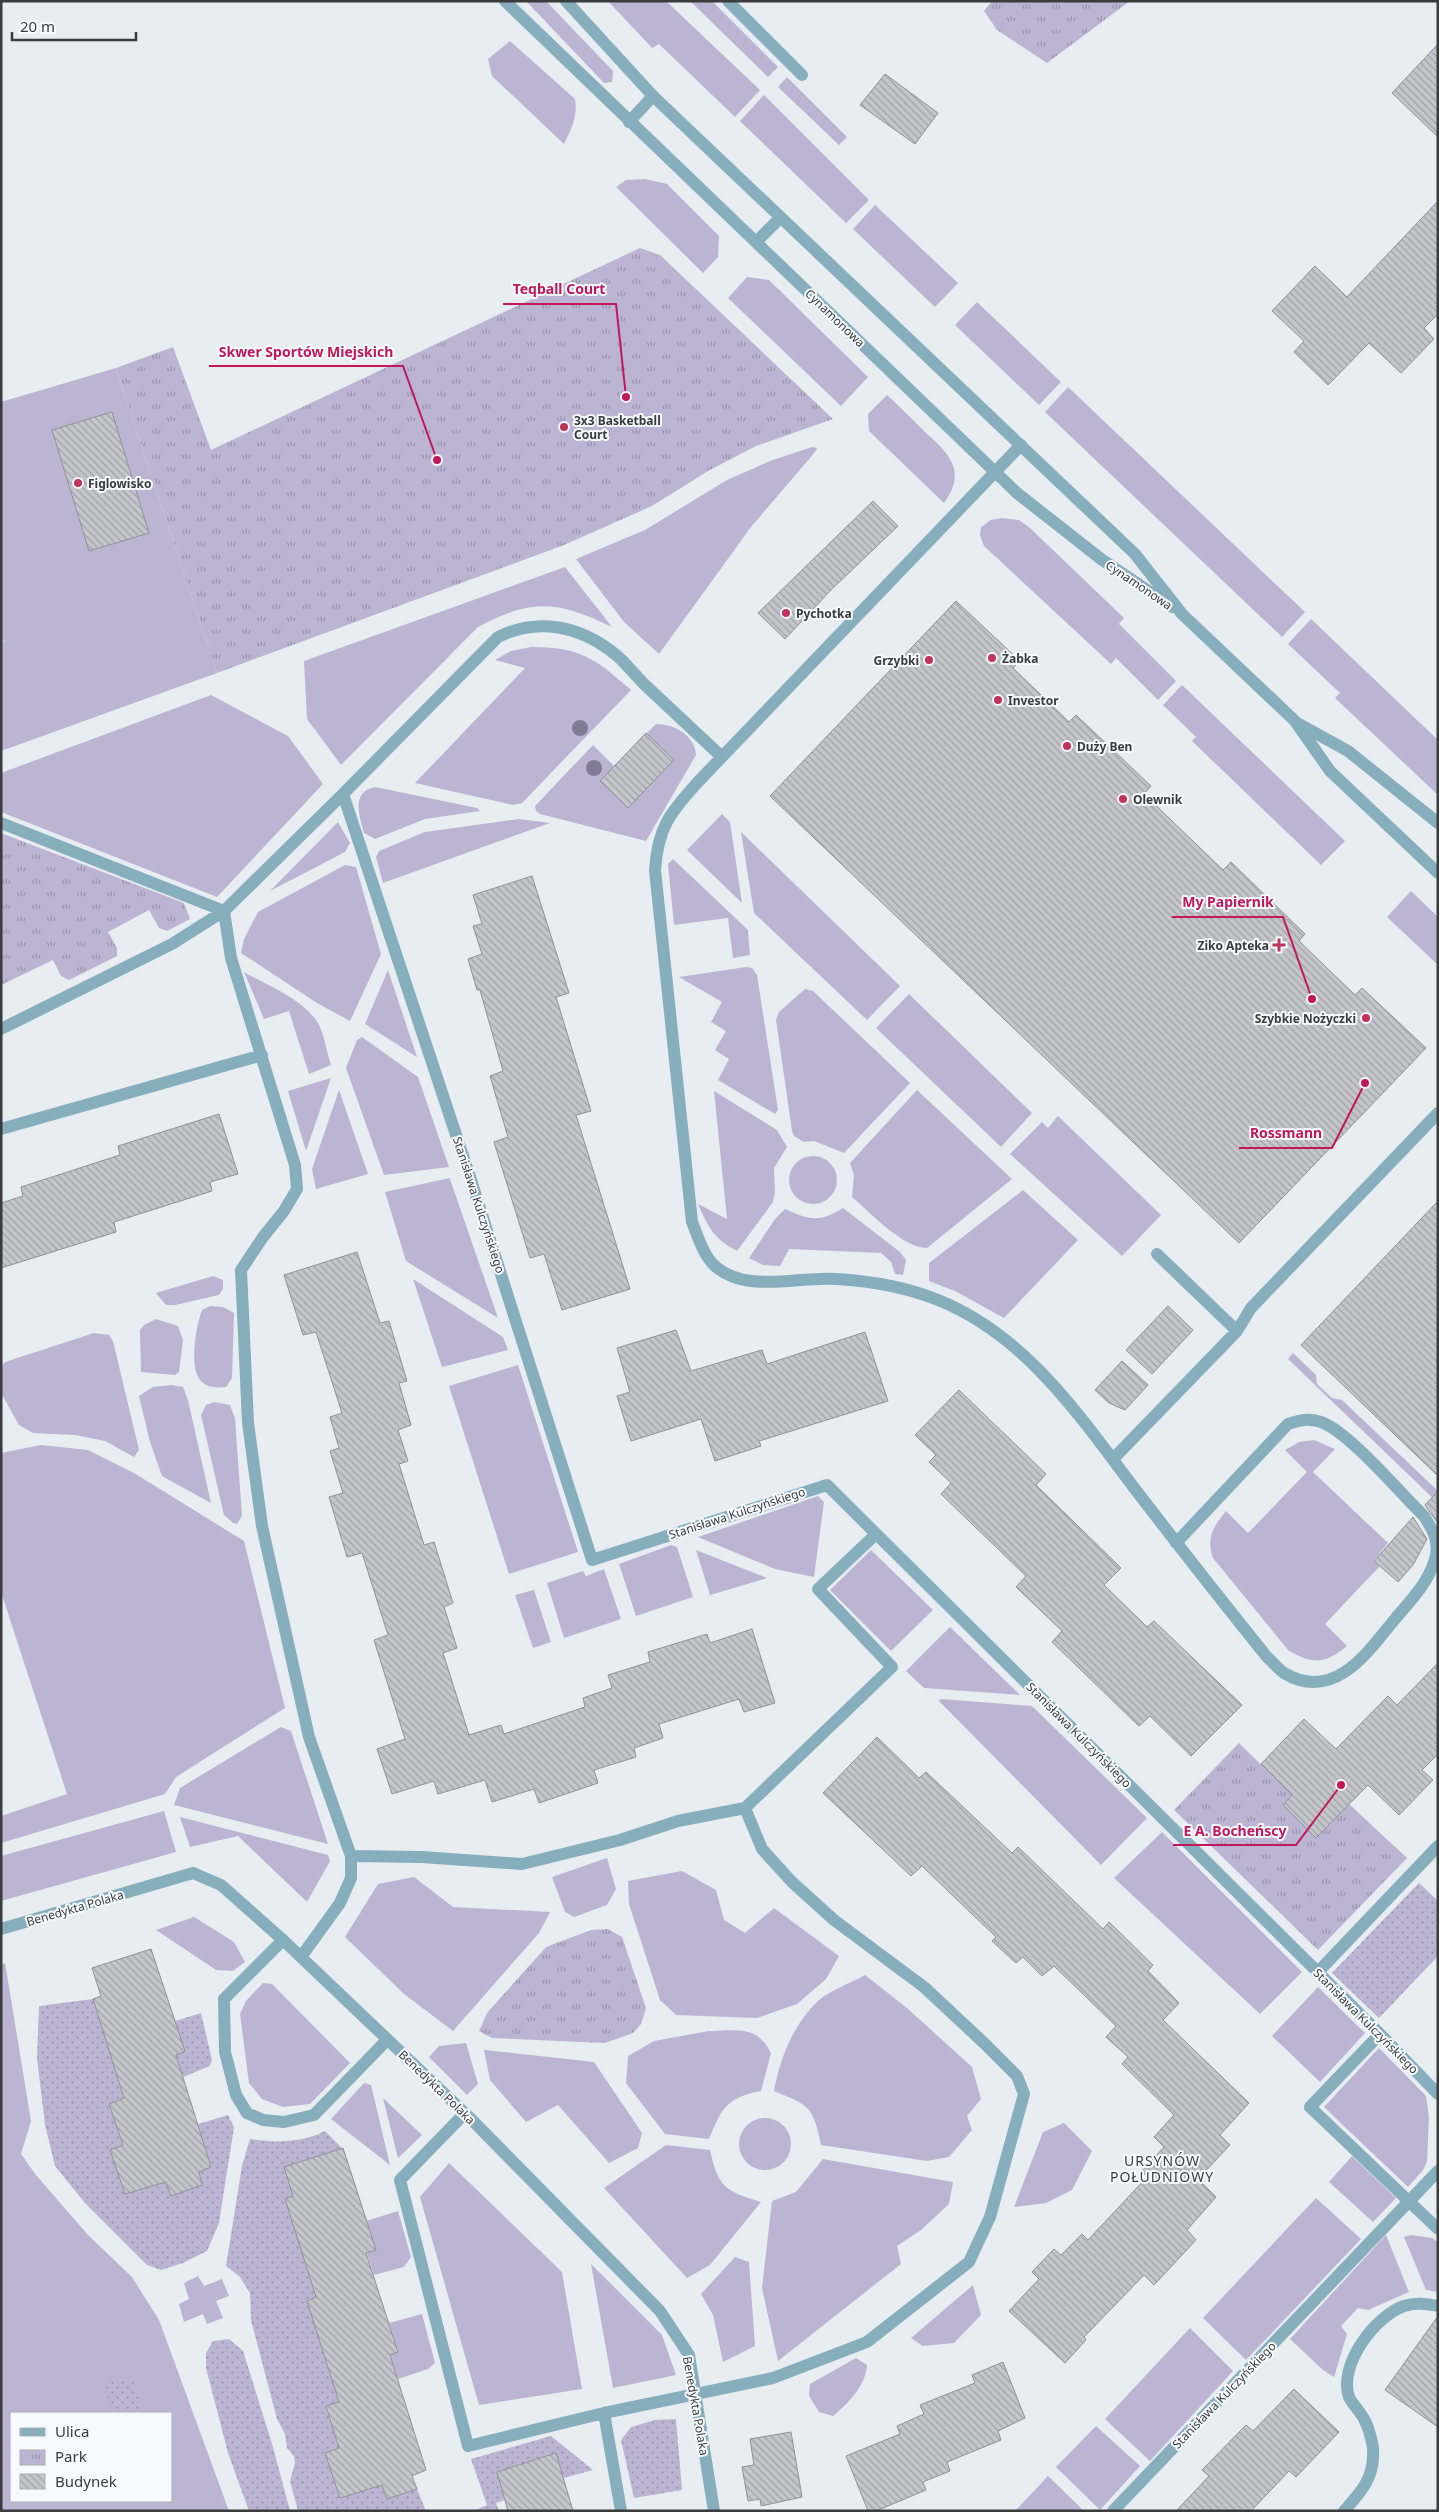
<svg xmlns="http://www.w3.org/2000/svg" width="1439" height="2512" viewBox="0 0 1439 2512" font-family="'Noto Sans',sans-serif">
	<style>
		.grass { fill: #bcb4d3; fill-rule: evenodd }
		.park { fill: url(#park-tufts) }
		.garden { fill: url(#garden-dots) }
		.building { fill: url(#building-back-hatch); stroke: #8f9197 }
		.lines { fill: none; stroke-linecap: round; stroke-linejoin: round }
		.lane { stroke: #87aebc; stroke-width: 12 }
		.street { stroke: #87aebc; stroke-width: 12 }
		.tree { fill: #817c95 }
		.poi-dot { fill: #c2335a; stroke: #f6fafe; stroke-width: 2 }
		.labels { text-anchor: middle; dominant-baseline: central; stroke-width: 4; stroke-linejoin: round; paint-order: stroke }
		.street-label { font-size: 12px; fill: #3a3b3d; stroke: #f6fafe }
		.poi-label { font-size: 12px; font-weight: bold; fill: #3a3b3d; stroke: #f6fafe; text-anchor: start }
		.neighbourhood-label { font-size: 14px; letter-spacing: 1px; fill: #3a3b3d; stroke: #f6fafe }
		.leader { fill: none; stroke: #c2185b; stroke-width: 2 }
		.callout-dot { fill: #c2185b; stroke: #f6fafe; stroke-width: 2 }
		.callout-label { font-size: 14px; text-anchor: middle; font-weight: bold; fill: #c2185b; stroke: #f6fafe; stroke-width: 4; stroke-linejoin: round; paint-order: stroke }
	</style>
	<defs>
		<pattern id="park-tufts" width="24" height="20" patternUnits="userSpaceOnUse" patternTransform="scale(1.25)"><rect width="24" height="20" fill="#bcb4d3"/><path d="M3 7l-1-3M5 7V3M7 7l1-3M15 17l-1-3M17 17v-4M19 17l1-3" fill="none" stroke="#9a94ac"/></pattern>
		<pattern id="garden-dots" width="8" height="8" patternUnits="userSpaceOnUse" patternTransform="scale(1.25)"><rect width="8" height="8" fill="#bcb4d3"/><path d="M2 2h.1M6 6h.1" fill="none" stroke="#9a94ac" stroke-width="1.8" stroke-linecap="round"/></pattern>
		<pattern id="building-back-hatch" width="6" height="6" patternUnits="userSpaceOnUse" patternTransform="scale(1.25)"><rect width="6" height="6" fill="#c4c6cc"/><path d="M-1 5l2 2M0 0l6 6M5-1l2 2" fill="none" stroke="#a0a2a7"/></pattern>
	</defs>
	<rect width="100%" height="100%" fill="#e8edf2"/>
	<path class="grass" d="M526,1H546L613,71L612,82L604,83Z
		M608,1H666L760,90L735,117L659,44L652,48Z
		M690,1H712L778,67L768,77Z
		M510,41L575,99C578,117 571,129 564,144L492,76L488,59Z
		M787,77L847,137L839,145L778,87Z
		M764,95L869,200L846,223L740,121Z
		M645,179L667,184L719,236L718,257L703,273L616,187L626,180Z
		M875,205L958,283L935,307L853,229Z
		M747,277L769,280L868,377L841,406L728,298Z
		M977,302L1061,382L1039,405L955,325Z
		M116,368L217,673L1,751V643L7,640L1,642V402Z
		M1068,387L1305,612L1282,637L1045,412Z
		M887,395C899,406 911,418 923,430C948,453 968,470 944,503L869,431L868,414Z
		M812,447L817,448L815,452L751,527L659,654L624,622L576,559L645,530L727,480L770,461Z
		M1002,518L1019,520L1030,528L1124,618L1119,624L1176,681L1158,700L1116,658L1111,664L984,546L980,535L981,527L991,520Z
		M565,567L612,627C557,601 533,598 478,627L341,765L307,719L304,661Z
		M1311,619L1438,740V795L1335,698L1340,693L1288,644Z
		M531,647C581,647 594,658 631,690L522,803L513,805L415,783L525,668L495,660L511,651Z
		M1182,685L1345,841L1321,865L1192,741L1196,737L1163,705Z
		M211,695L288,736L323,784L217,897L1,812V773Z
		M656,724C674,724 695,735 696,755L646,841L540,814L536,811L535,806L593,745L614,766Z
		M375,787L477,808L480,811L425,819L375,839L364,833C359,815 351,792 375,787Z
		M722,814L730,822L742,903L687,850Z
		M519,819L550,823L383,883L376,857L379,851L425,832Z
		M338,822L350,843L345,852L270,891Z
		M741,832L900,986L867,1020L754,913Z
		M673,859L748,930L750,955L733,958L728,918L674,925L668,864Z
		M345,865L356,867L381,954L350,1021L317,1003L241,953L244,939L258,912Z
		M1411,891L1438,917V965L1387,917Z
		M746,967L752,968L757,975L778,1110L775,1114L718,1080L729,1059L715,1050L726,1031L711,1022L722,1002L679,977Z
		M388,970L417,1057L365,1024Z
		M244,972C268,986 307,1000 320,1027C325,1039 327,1053 331,1065L309,1074L289,1011L264,1019Z
		M805,989L813,991L910,1083L844,1153L814,1141L804,1142L794,1136L792,1131L776,1020L779,1012Z
		M909,994L1032,1113L1001,1147L876,1028Z
		M362,1037L418,1077L449,1167L384,1175L346,1068L357,1040Z
		M331,1078L306,1151L288,1091Z
		M339,1090L368,1174L316,1189L312,1169Z
		M917,1090L1012,1179L927,1248C903,1248 871,1213 852,1197L854,1175L850,1163Z
		M714,1091L777,1130L787,1147L774,1168L775,1192L773,1202L737,1251C714,1239 708,1227 698,1204L727,1219Z
		M1058,1116L1161,1215L1122,1256L1010,1154L1042,1122L1048,1128Z
		M789 1180a24 24 0 1 1 48 0a24 24 0 1 1-48 0Z
		M450,1178V1179L498,1318L406,1261L385,1192Z
		M1023,1190L1078,1240L1004,1318L957,1292L929,1281V1263Z
		M843,1208L900,1252L906,1260L903,1275L895,1274L891,1262L881,1253L789,1249L780,1266L763,1265L749,1258L775,1219L785,1209C809,1220 819,1223 843,1208Z
		M213,1276L223,1280V1289L219,1295L175,1305H166L156,1293Z
		M413,1279L503,1337L508,1350L442,1367Z
		M210,1306L223,1307L234,1313L232,1378L226,1387C218,1388 206,1388 200,1380C189,1366 196,1326 202,1310Z
		M156,1319L178,1326L183,1340L179,1372L175,1375L141,1372L140,1330L144,1325Z
		M94,1333L109,1335L113,1341L139,1450L134,1457L105,1441L75,1435L33,1433L19,1425L1,1393V1366L5,1362Z
		M1293,1353L1316,1375L1317,1384L1332,1398L1342,1400L1438,1491V1503L1288,1359Z
		M518,1365L578,1552L509,1574L449,1386Z
		M171,1385L183,1387L188,1400L211,1503L162,1476L150,1442L139,1396L153,1387Z
		M214,1402L230,1405L235,1418L242,1516L237,1524L233,1523L224,1515L201,1415L206,1405Z
		M1314,1440L1335,1449L1313,1472L1388,1543L1374,1560L1380,1566L1325,1624L1347,1646C1326,1664 1312,1665 1288,1650L1213,1558C1206,1538 1213,1527 1226,1511L1248,1533L1307,1472L1285,1450L1299,1442Z
		M41,1445L88,1450L134,1473L244,1541L285,1708L176,1777L165,1794L1,1843V1816L67,1794L1,1592V1453Z
		M818,1496L824,1502L814,1577L775,1569L698,1537Z
		M671,1545L677,1547L693,1597L636,1616L619,1564Z
		M696,1550L767,1578L710,1595Z
		M871,1550L933,1610L891,1651L830,1590Z
		M604,1569L621,1619L564,1638L547,1583L583,1571L586,1576Z
		M534,1590L551,1642L533,1648L515,1595Z
		M950,1627L1020,1695L924,1688L906,1671Z
		M942,1699L1032,1706L1147,1818L1101,1865L938,1700Z
		M281,1727L291,1731L328,1844L174,1805L180,1788Z
		M164,1811L176,1852L1,1901V1856Z
		M180,1817L328,1855L330,1861L307,1902L238,1836L190,1847Z
		M1162,1832L1302,1972L1260,2014L1114,1878Z
		M607,1858L616,1889L607,1905L574,1917L565,1912L552,1877Z
		M682,1871L716,1890L724,1920L745,1933L774,1908L839,1956L826,1979L797,2004L757,2018L676,2015L660,2000L629,1904L628,1881Z
		M414,1877L453,1907L550,1912L539,1933L453,2031L404,1994L345,1937L378,1884Z
		M194,1917L234,1942L245,1962L233,1971L216,1970L156,1930Z
		M5,1963L31,2121L21,2154L36,2175L88,2235L132,2277L159,2320L229,2511H1V1965ZM11,2413H171V2501H11Z
		M865,1975L907,2008L972,2067L981,2099L967,2116L972,2130L949,2157L927,2161L821,2145C813,2106 810,2106 774,2091C780,2058 793,2025 818,2001C830,1990 851,1983 865,1975Z
		M263,1983L272,1984L350,2063L310,2104L283,2107L262,2099L249,2083L240,2014L246,2001Z
		M1318,1987L1365,2033L1320,2082L1272,2036Z
		M709,2031C737,2031 756,2024 771,2053L761,2091C726,2098 722,2108 709,2139L665,2134L626,2083L628,2056L654,2041Z
		M466,2043L478,2084L467,2095L429,2057L439,2046Z
		M1379,2048L1426,2096L1429,2117L1427,2161L1423,2170L1408,2187L1324,2107Z
		M484,2050L594,2062L642,2133L638,2148L609,2163L558,2105L526,2122L490,2080Z
		M364,2083L371,2085L390,2165L331,2119Z
		M383,2098L422,2135L398,2158Z
		M739 2144a26 26 0 1 1 52 0a26 26 0 1 1-52 0Z
		M1064,2123L1092,2151L1072,2190L1046,2203L1014,2207L1043,2132Z
		M666,2145L710,2150C718,2187 725,2191 761,2202L710,2265L687,2278L604,2188Z
		M1352,2156L1396,2198L1373,2222L1329,2182Z
		M823,2159L953,2182L949,2204L921,2230L897,2246L901,2264L778,2361L762,2288L772,2201L796,2192Z
		M449,2163L562,2272L582,2389L479,2405L420,2197Z
		M1316,2198L1361,2239L1246,2360L1203,2318Z
		M398,2211L411,2257L404,2267L374,2275L367,2253L376,2250L366,2221Z
		M1386,2235L1409,2292L1368,2310L1358,2308L1341,2326L1347,2334L1334,2377L1323,2370L1290,2339Z
		M1411,2235L1433,2238L1438,2243V2292L1426,2290L1404,2237Z
		M735,2257L749,2262L755,2346L723,2362L713,2315L701,2294Z
		M591,2264L662,2335L676,2375L613,2388Z
		M198,2276L204,2286L222,2279L229,2296L216,2301L223,2318L207,2324L203,2314L184,2322L179,2304L189,2299L184,2283Z
		M973,2285L981,2315L954,2343L923,2346L911,2338Z
		M422,2314L435,2363L428,2369L398,2379L390,2355L398,2352L389,2323Z
		M1190,2328L1233,2371L1150,2461L1105,2419Z
		M856,2358L867,2365C866,2385 848,2404 833,2416L819,2412L809,2396L810,2384Z
		M1096,2426L1140,2466L1100,2510L1056,2467Z
		M1048,2476L1084,2511H1015Z"/>
	<path class="park" d="M992,1H1130L1047,63L997,30L984,11Z
		M640,248L660,255L833,419L756,446L708,471L652,506L564,545L217,673L116,368L173,347L211,450Z
		M1,833L184,903L190,919L167,931L159,928L149,910L108,932L117,948V956L69,980L61,976L53,960L1,985Z
		M1239,1743L1292,1795L1283,1805L1316,1838L1349,1804L1407,1858L1318,1950L1174,1810Z
		M608,1929L622,1937L646,2008L641,2024L633,2033L605,2043L492,2038L479,2031L487,2013L546,1947L591,1930Z"/>
	<path class="garden" d="M1419,1883L1438,1901V1956L1379,2018L1332,1973Z
		M93,1999L124,2098L109,2104L123,2145L110,2150L125,2194L166,2182L171,2195L202,2185L199,2172L211,2167L198,2124L228,2115L234,2127L219,2223L207,2251L183,2263L161,2270L147,2265L85,2203L55,2166L45,2125L37,2058L39,2006Z
		M201,2013L212,2060L210,2066L183,2077L176,2055L185,2051L175,2021Z
		M325,2131L343,2149L293,2196L285,2199L316,2297L307,2301L339,2402L326,2407L339,2448L325,2453L340,2498L382,2485L387,2499L417,2489L426,2511H298L290,2481L295,2463L294,2456L287,2448L285,2434L277,2419L251,2320L250,2293L240,2277L226,2266L242,2166L250,2139C275,2143 301,2143 325,2131Z
		M229,2339L243,2351L273,2447L290,2511H249L228,2453L206,2368V2353L213,2341Z
		M132,2377L144,2413H113L103,2384Z
		M676,2419L682,2490L634,2498L621,2440L631,2427L655,2420Z
		M551,2436L593,2470L564,2478L555,2453L497,2472L505,2500L496,2503L499,2511H474L487,2505L471,2459Z"/>
	<path class="building" d="M1438,44V137L1392,93Z
		M885,74L938,113L915,144L860,105Z
		M1438,201V314L1424,328L1434,339L1401,373L1369,343L1328,385L1294,352L1304,341L1272,311L1315,266L1347,297Z
		M112,412L149,533L89,551L52,430Z
		M873,501L898,526L832,589L785,639L758,613Z
		M956,601L1020,661L1013,668L1069,722L1076,715L1151,786L1144,794L1223,870L1231,862L1305,934L1299,941L1355,995L1362,988L1426,1048L1239,1243L770,796Z
		M646,733L674,760L628,808L600,781Z
		M532,876L569,993L556,997L591,1111L576,1115L630,1289L562,1310L544,1254L530,1258L494,1142L508,1137L490,1076L503,1071L480,990H477L468,959L482,954L473,926L482,924L473,895Z
		M219,1114L238,1174L210,1182L212,1191L114,1222L116,1232L1,1268V1203L23,1196L21,1187L120,1155L118,1146Z
		M1438,1201V1476L1301,1345Z
		M357,1252L380,1323L389,1321L407,1381L399,1383L411,1425L398,1430L408,1461L399,1464L424,1545L434,1542L453,1603L444,1607L457,1648L443,1653L469,1735L501,1725L504,1734L585,1707L583,1698L612,1688L608,1675L650,1662L648,1652L707,1634L710,1643L752,1629L775,1703L744,1712L739,1699L659,1724L663,1738L634,1748L636,1757L594,1770L598,1783L539,1803L534,1789L492,1802L485,1780L438,1794L434,1781L392,1794L377,1749L405,1739L374,1640L388,1635L362,1553L347,1557L329,1497L343,1493L330,1451L339,1448L330,1417L342,1413L316,1332L303,1335L284,1275Z
		M1168,1306L1193,1330L1152,1374L1126,1350Z
		M676,1330L691,1371L762,1350L767,1364L865,1332L888,1401L759,1441L761,1446L715,1461L701,1419L631,1441L617,1396L630,1392L617,1348Z
		M1122,1361L1148,1385L1125,1410L1109,1403L1095,1390Z
		M959,1390L1046,1474L1036,1485L1121,1568L1104,1585L1147,1627L1154,1621L1242,1705L1191,1756L1150,1716L1139,1726L1052,1642L1062,1631L1016,1587L1026,1576L941,1494L951,1483L929,1462L936,1455L915,1435Z
		M1438,1491V1520L1437,1522L1425,1505Z
		M1413,1517L1427,1539L1413,1565L1398,1582L1374,1561Z
		M1438,1663V1754L1422,1770L1433,1780L1399,1815L1368,1785L1316,1838L1283,1805L1292,1795L1261,1764L1304,1719L1336,1749L1388,1696L1397,1705Z
		M877,1737L919,1778L926,1772L1012,1853L1018,1847L1103,1929L1109,1922L1153,1965L1148,1971L1179,2003L1163,2020L1249,2103L1220,2135L1230,2145L1198,2179L1216,2197L1187,2230L1196,2240L1154,2285L1144,2275L1084,2337L1086,2340L1065,2363L1009,2311L1039,2279L1032,2272L1054,2249L1061,2255L1082,2234L1088,2240L1147,2177L1142,2171L1164,2147L1154,2137L1174,2115L1122,2064L1128,2057L1106,2037L1116,2026L1054,1966L1042,1976L1023,1957L1016,1963L992,1941L996,1937L922,1866L911,1876L823,1793Z
		M151,1949L185,2051L176,2055L211,2167L199,2172L202,2185L171,2196L166,2182L125,2194L110,2150L123,2145L109,2104L124,2098L93,1999L101,1996L92,1968Z
		M343,2148L376,2250L366,2253L398,2352L390,2355L426,2470L412,2476L417,2489L387,2499L382,2485L340,2498L325,2453L339,2448L326,2406L339,2402L307,2301L316,2297L285,2199L293,2196L284,2167Z
		M1438,2316V2427L1385,2390Z
		M1003,2362L1025,2418L998,2431L1001,2440L947,2462L950,2471L923,2482L926,2490L876,2511H868L846,2456L900,2434L897,2426L924,2414L920,2405L975,2383L972,2375Z
		M1294,2389L1339,2432L1296,2477L1289,2471L1251,2511H1176L1209,2476L1202,2470L1246,2425L1253,2431Z
		M791,2432L802,2497L761,2506L760,2499L748,2501L742,2467L754,2465L750,2439Z
		M556,2453L573,2511H508L497,2472Z"/>
	<g class="lines">
		<path class="lane" d="M728,1L802,75
			M629,122L653,96
			M756,242L780,218
			M1021,445L697,783C669,814 658,828 655,870L692,1222C698,1236 703,1255 715,1266C747,1294 798,1276 836,1279C870,1281 906,1287 938,1300C1031,1337 1086,1426 1145,1502C1185,1554 1226,1606 1267,1657C1273,1662 1278,1669 1284,1673C1334,1703 1368,1652 1395,1619C1411,1600 1431,1580 1436,1555C1439,1540 1432,1529 1424,1516C1401,1494 1348,1431 1321,1422C1308,1418 1300,1420 1288,1424L1176,1543
			M1,823L224,911
			M224,911L231,958L295,1165L297,1189L284,1211L263,1237L241,1270L248,1423L262,1526L309,1737L351,1856V1878L340,1903L301,1957
			M1,1029L172,944L224,911L343,794L498,637C538,617 580,626 615,654C625,662 634,674 644,684C670,708 696,733 722,757
			M1,1129L262,1055
			M1157,1254L1237,1331
			M1113,1459L1237,1331L1251,1308L1438,1113
			M351,1856L422,1857L522,1864L620,1840L678,1821L745,1808L762,1849L792,1882L834,1920L924,1987L984,2043L1017,2076L1024,2094L990,2217L969,2262L867,2342L773,2378L604,2413L468,2446L400,2180L465,2113
			M283,1940L224,1999L225,2052L236,2095L247,2113L263,2120L284,2122L314,2115L387,2040
			M604,2413L621,2511
			M1344,2511C1362,2491 1375,2477 1373,2448C1372,2440 1368,2426 1364,2419C1360,2411 1352,2404 1349,2397C1338,2365 1375,2316 1404,2306C1416,2302 1426,2304 1438,2306"/>
		<path class="street" d="M505,1L1017,493L1101,559L1172,607
			M566,1L653,96L1135,554L1182,614L1295,721L1330,771L1438,873
			M1299,724L1348,751L1438,823
			M343,794L469,1174L592,1560L827,1485L1380,2034L1438,2094
			M745,1808L892,1667L818,1589L876,1534
			M1,1929L193,1873L221,1885L283,1940L470,2118L660,2311L689,2355L714,2511
			M1317,1973L1438,1846
			M1380,2034L1310,2107L1438,2229
			M1113,2511L1438,2171"/>
	</g>
	<g class="tree">
		<circle cx="580" cy="728" r="8"/>
		<circle cx="594" cy="768" r="8"/>
	</g>
	<g class="poi-dot">
		<circle cx="564" cy="427" r="5"/>
		<circle cx="78" cy="483" r="5"/>
		<circle cx="786" cy="613" r="5"/>
		<circle cx="992" cy="658" r="5"/>
		<circle cx="929" cy="660" r="5"/>
		<circle cx="998" cy="700" r="5"/>
		<circle cx="1067" cy="746" r="5"/>
		<circle cx="1123" cy="799" r="5"/>
		<path d="M1276.5 937.5h5v5h5v5h-5v5h-5v-5h-5v-5h5z"/>
		<circle cx="1366" cy="1018" r="5"/>
	</g>
	<g class="labels">
		<g class="street-label">
			<text transform="translate(835 318) rotate(44)">Cynamonowa</text>
			<text transform="translate(1139 585) rotate(34)">Cynamonowa</text>
			<text transform="translate(479 1205) rotate(72)">Stanisława Kulczyńskiego</text>
			<text transform="translate(737 1513) rotate(-18)">Stanisława Kulczyńskiego</text>
			<text transform="translate(1079 1735) rotate(45)">Stanisława Kulczyńskiego</text>
			<text transform="translate(75 1908) rotate(-16)">Benedykta Polaka</text>
			<text transform="translate(1366 2021) rotate(45)">Stanisława Kulczyńskiego</text>
			<text transform="translate(437 2087) rotate(44)">Benedykta Polaka</text>
			<text transform="translate(1224 2395) rotate(-46)">Stanisława Kulczyńskiego</text>
			<text transform="translate(696 2406) rotate(80)">Benedykta Polaka</text>
		</g>
		<g class="poi-label">
			<text x="574" y="420">3x3 Basketball<tspan x="574" dy="14">Court</tspan></text>
			<text x="88" y="483">Figlowisko</text>
			<text x="796" y="613">Pychotka</text>
			<text x="1002" y="658">Żabka</text>
			<text x="919" y="660" text-anchor="end">Grzybki</text>
			<text x="1008" y="700">Investor</text>
			<text x="1077" y="746">Duży Ben</text>
			<text x="1133" y="799">Olewnik</text>
			<text x="1269" y="945" text-anchor="end">Ziko Apteka</text>
			<text x="1356" y="1018" text-anchor="end">Szybkie Nożyczki</text>
		</g>
		<g class="neighbourhood-label">
			<text x="1162" y="2160">URSYNÓW<tspan x="1162" dy="16">POŁUDNIOWY</tspan></text>
		</g>
	</g>
	<path class="leader" d="M626 397L616 304H503M437 460L403 366H209M1312 999L1283 917H1172M1365 1083L1332 1148H1239M1341 1785L1296 1845H1173"/>
	<g class="callout-dot">
		<circle cx="626" cy="397" r="5"/>
		<circle cx="437" cy="460" r="5"/>
		<circle cx="1312" cy="999" r="5"/>
		<circle cx="1365" cy="1083" r="5"/>
		<circle cx="1341" cy="1785" r="5"/>
	</g>
	<g class="callout-label">
		<text x="559" y="294">Teqball Court</text>
		<text x="306" y="357">Skwer Sportów Miejskich</text>
		<text x="1228" y="907">My Papiernik</text>
		<text x="1286" y="1138">Rossmann</text>
		<text x="1235" y="1836">E A. Bocheńscy</text>
	</g>
	<rect width="1439" height="2512" fill="none" stroke="#3a3b3d" stroke-width="5"/>
	<rect x="10" y="2412" width="162" height="90" fill="#f6fafe" stroke="#abaeb1"/>
	<rect x="20" y="2428" width="25" height="8" fill="#87aebc" stroke="#abaeb1"/>
	<text x="55" y="2437" font-size="15" fill="#3a3b3d">Ulica</text>
	<rect x="20" y="2450" width="25" height="15" fill="url(#park-tufts)" stroke="#abaeb1"/>
	<text x="55" y="2462" font-size="15" fill="#3a3b3d">Park</text>
	<rect x="20" y="2474" width="25" height="15" fill="url(#building-back-hatch)" stroke="#abaeb1"/>
	<text x="55" y="2487" font-size="15" fill="#3a3b3d">Budynek</text>
	<path d="M12 32v8h124v-8" fill="none" stroke="#3a3b3d" stroke-width="2.5"/>
	<text x="20" y="32" font-size="15" fill="#3a3b3d" stroke="#f6fafe" stroke-width="4" paint-order="stroke">20 m</text>
</svg>
